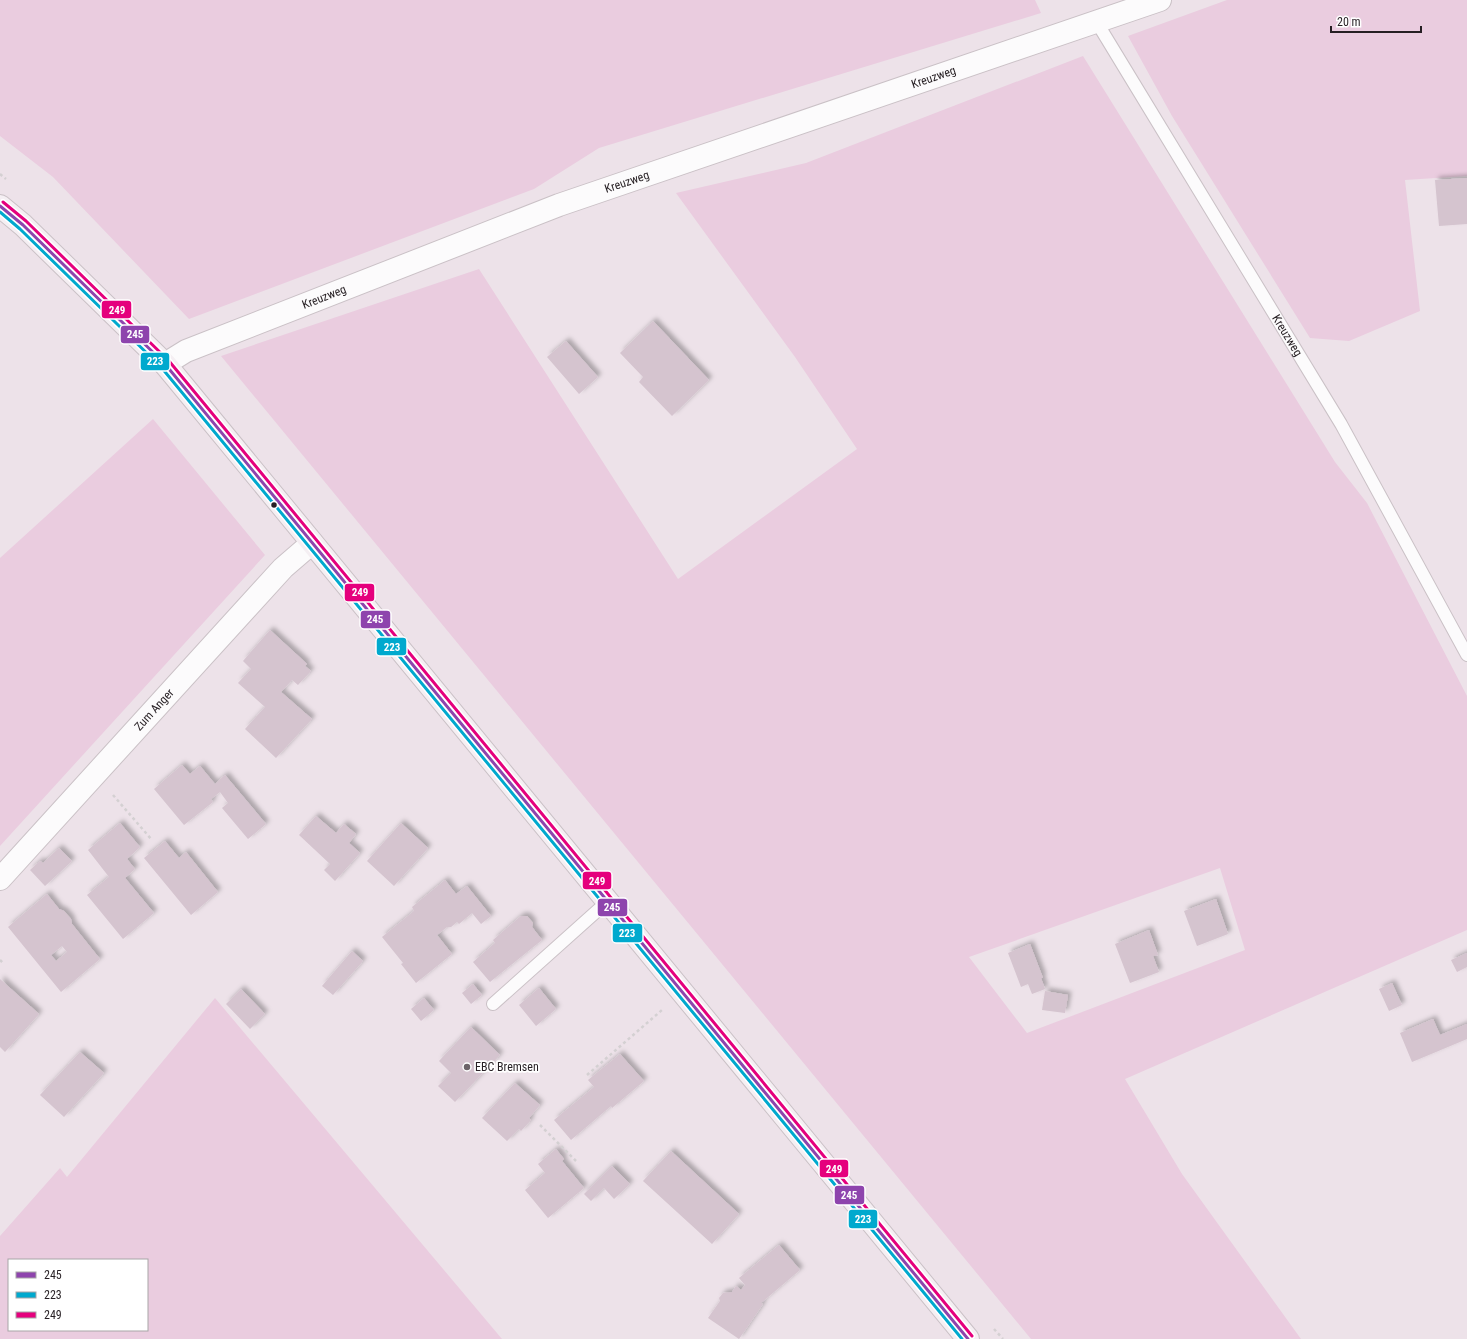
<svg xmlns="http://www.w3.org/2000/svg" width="1467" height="1339" viewBox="0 0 1467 1339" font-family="'Roboto Condensed',sans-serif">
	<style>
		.green { fill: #eaccdf; fill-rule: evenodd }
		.building { fill: #d5c4cf; fill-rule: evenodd; filter: url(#shadow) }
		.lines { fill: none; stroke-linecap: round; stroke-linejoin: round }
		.lane-casing { stroke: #cac1c6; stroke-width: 14 }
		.street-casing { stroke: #cac1c6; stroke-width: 24 }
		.secondary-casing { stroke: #cac1c6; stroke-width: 24 }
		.path { stroke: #d4d0d2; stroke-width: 2.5; stroke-dasharray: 3 3; stroke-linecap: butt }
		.lane { stroke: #fcfbfc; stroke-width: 12 }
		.street { stroke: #fcfbfc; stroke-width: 22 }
		.secondary { stroke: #f5eff3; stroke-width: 22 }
		.bus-1-casing { stroke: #fff; stroke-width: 6 }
		.bus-2-casing { stroke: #fff; stroke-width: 6 }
		.bus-3-casing { stroke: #fff; stroke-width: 6 }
		.bus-1 { stroke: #8e44ad; stroke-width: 3 }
		.bus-2 { stroke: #00a9ce; stroke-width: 3 }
		.bus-3 { stroke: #e5007d; stroke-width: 3 }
		.bus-dot { fill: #261f23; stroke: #fff; stroke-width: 1.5 }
		.poi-dot { fill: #6c6368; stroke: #fff; stroke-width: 1.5 }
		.labels { text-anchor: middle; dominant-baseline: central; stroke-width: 3.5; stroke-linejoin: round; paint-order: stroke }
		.street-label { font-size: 12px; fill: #261f23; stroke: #fff }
		.poi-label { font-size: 12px; fill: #261f23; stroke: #fff; text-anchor: start }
		.line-badge { stroke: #fff; stroke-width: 1.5 }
		.badge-label { font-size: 11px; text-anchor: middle; font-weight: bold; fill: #fff }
	</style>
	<defs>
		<filter id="shadow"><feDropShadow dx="3.5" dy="-3.5" stdDeviation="2" flood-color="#0004"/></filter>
	</defs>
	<rect width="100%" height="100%" fill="#ede2e9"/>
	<path class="green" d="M0,0H1035L1041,13L599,148L534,189L189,319L53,177L0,136Z
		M1227,0H1467V176L1405,180L1420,311L1349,341L1310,338L1172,116L1128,36Z
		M1083,56L1335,462L1367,503L1467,696V930L1125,1079L1182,1174L1301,1339H1031L221,356L479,269L678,579L857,449L795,357L676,193L806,163ZM1220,868L1245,950L1027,1033L969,957Z
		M153,419L265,555L0,846V558Z
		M215,998L502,1339H0V1236L60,1168L67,1177ZM9,1260H147V1330H9Z"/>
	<path class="building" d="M1467,178V224L1439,226L1435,180Z
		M653,321L709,380L672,416L639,382L643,377L620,353Z
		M566,341L598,377L579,394L547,357Z
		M270,630L307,664L305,666L311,671L298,685L292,680L281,692L312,719L276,758L245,729L265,707L238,683L251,669L243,661Z
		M182,765L190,774L200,766L215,784L225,775L266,824L248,839L222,808L228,803L220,792L211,799L213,802L184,825L154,789Z
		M316,816L336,833L344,824L356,834L349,843L360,853L335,881L324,870L330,864L299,835Z
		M120,823L140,847L127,859L135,869L125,878L154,913L123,939L87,895L109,877L88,850Z
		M401,823L428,848L394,886L367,861Z
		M165,841L179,858L186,852L218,892L191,915L144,858Z
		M59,848L72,861L45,886L30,870L40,861L43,863Z
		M445,880L456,894L467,886L491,916L481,924L472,913L459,924L457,922L451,927H447L437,935L452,954L416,983L401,964L403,963L382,937L414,911L412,907Z
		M47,894L59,909L64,911L71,919L72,924L100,959L61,992L8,927ZM62,946L67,952L56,961L51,955Z
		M1216,899L1228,934L1197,946L1184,911Z
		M521,916H527L533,923L532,927L542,940L490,982L473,962L495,943L493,940Z
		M1149,930L1158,955L1153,956L1159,972L1130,983L1115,944Z
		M1030,944L1043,978H1041L1045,989L1032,994L1028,984L1021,987L1008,953Z
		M352,951L363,961L333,995L322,986Z
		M1467,953V967L1457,972L1451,960Z
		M0,979L39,1014L5,1052L0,1047Z
		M1392,983L1402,1005L1389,1011L1379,989Z
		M473,984L482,995L471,1004L462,993Z
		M539,988L556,1009L536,1026L519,1005Z
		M241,989L265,1014L250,1029L226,1004Z
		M1045,991L1068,995L1065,1013L1042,1010Z
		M424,998L434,1010L421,1021L411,1009Z
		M1433,1019L1440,1035L1467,1024V1039L1412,1062L1400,1033Z
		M471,1027L500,1055L455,1102L438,1086L451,1073L439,1061Z
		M80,1052L104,1073L64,1117L40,1095Z
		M620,1054L644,1081L612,1108L611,1106L571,1140L554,1120L594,1087L588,1080Z
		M515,1083L540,1105L529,1118L531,1120L521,1131L519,1129L507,1141L482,1118Z
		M556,1149L564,1159L562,1161L584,1188L548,1218L525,1190L545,1173L538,1164Z
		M671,1151L739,1214L712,1244L643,1181Z
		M612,1166L630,1184L614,1199L604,1188L591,1201L584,1194Z
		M779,1245L800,1270L761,1303L763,1304L739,1339L708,1318L720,1301L719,1298L723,1293L732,1292L736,1286L741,1290L745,1285L739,1278Z"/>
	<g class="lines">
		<g class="lane-casing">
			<g id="lane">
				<path id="s1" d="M1096,21L1341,424L1467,655"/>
				<path d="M493,1004L607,902"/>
			</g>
		</g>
		<g class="street-casing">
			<g id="street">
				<path id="s2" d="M165,364L186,351L559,205L1160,0"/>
				<path id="s3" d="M0,879L283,568L312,543"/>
			</g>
		</g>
		<g class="secondary-casing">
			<path id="secondary" d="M0,206L23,225L165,364L968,1339"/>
		</g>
		<path class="path" d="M0,174L6,179
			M113,795L152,840
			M0,960L3,963
			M587,1075L662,1010
			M540,1125L576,1161
			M994,1329L1003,1339"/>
		<use href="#lane" class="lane"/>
		<use href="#street" class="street"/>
		<use href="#secondary" class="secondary"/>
		<g class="bus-1-casing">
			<path id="bus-1" d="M0,206L23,225L165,364L968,1339"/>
		</g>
		<g class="bus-2-casing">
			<path id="bus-2" d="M0,212L20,229L161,367L962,1339"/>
		</g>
		<g class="bus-3-casing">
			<path id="bus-3" d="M3,202L26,221L169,361L972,1336"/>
		</g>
		<use href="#bus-1" class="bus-1"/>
		<use href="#bus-2" class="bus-2"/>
		<use href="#bus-3" class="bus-3"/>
	</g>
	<circle class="bus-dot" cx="274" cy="505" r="3.5"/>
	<circle class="poi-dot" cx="467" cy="1067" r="4"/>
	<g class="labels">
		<g class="street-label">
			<text stroke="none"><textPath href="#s2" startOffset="821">Kreuzweg</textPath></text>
			<text stroke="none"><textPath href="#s2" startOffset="497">Kreuzweg</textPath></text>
			<text stroke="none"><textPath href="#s2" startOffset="173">Kreuzweg</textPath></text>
			<text stroke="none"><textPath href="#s1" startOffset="368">Kreuzweg</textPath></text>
			<text stroke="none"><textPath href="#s3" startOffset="229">Zum Anger</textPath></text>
		</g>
		<g class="poi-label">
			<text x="475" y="1067">EBC Bremsen</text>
		</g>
	</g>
	<g class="line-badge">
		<rect x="101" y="300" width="31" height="19" rx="4" fill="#e5007d"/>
		<rect x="120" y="325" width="30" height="19" rx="4" fill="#8e44ad"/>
		<rect x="140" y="352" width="30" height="19" rx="4" fill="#00a9ce"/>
		<rect x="344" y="583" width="31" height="19" rx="4" fill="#e5007d"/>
		<rect x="360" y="610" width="31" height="19" rx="4" fill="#8e44ad"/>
		<rect x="376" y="637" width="31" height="19" rx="4" fill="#00a9ce"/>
		<rect x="582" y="871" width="30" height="19" rx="4" fill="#e5007d"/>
		<rect x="597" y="898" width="31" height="19" rx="4" fill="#8e44ad"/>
		<rect x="612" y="923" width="31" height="20" rx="4" fill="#00a9ce"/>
		<rect x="819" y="1159" width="30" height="19" rx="4" fill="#e5007d"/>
		<rect x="834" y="1185" width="31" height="20" rx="4" fill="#8e44ad"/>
		<rect x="848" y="1209" width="30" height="20" rx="4" fill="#00a9ce"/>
	</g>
	<g class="badge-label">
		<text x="117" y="314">249</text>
		<text x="135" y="338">245</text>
		<text x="155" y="365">223</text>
		<text x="360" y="596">249</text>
		<text x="375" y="623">245</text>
		<text x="392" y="651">223</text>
		<text x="597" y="885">249</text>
		<text x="612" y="911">245</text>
		<text x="627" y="937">223</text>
		<text x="834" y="1173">249</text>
		<text x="849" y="1199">245</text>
		<text x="863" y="1223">223</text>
	</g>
	<rect x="8" y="1259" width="140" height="72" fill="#ffffff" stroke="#a8a5a7"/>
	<rect x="16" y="1272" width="20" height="6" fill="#8e44ad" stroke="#a8a5a7"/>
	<text x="44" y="1279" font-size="12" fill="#261f23">245</text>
	<rect x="16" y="1292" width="20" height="6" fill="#00a9ce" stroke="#a8a5a7"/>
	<text x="44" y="1299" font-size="12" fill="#261f23">223</text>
	<rect x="16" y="1312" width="20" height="6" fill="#e5007d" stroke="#a8a5a7"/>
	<text x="44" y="1319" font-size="12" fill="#261f23">249</text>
	<path d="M1331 26v6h90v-6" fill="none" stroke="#261f23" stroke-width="2"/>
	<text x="1337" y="26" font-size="12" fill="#261f23" stroke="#ffffff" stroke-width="3" paint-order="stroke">20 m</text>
</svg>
